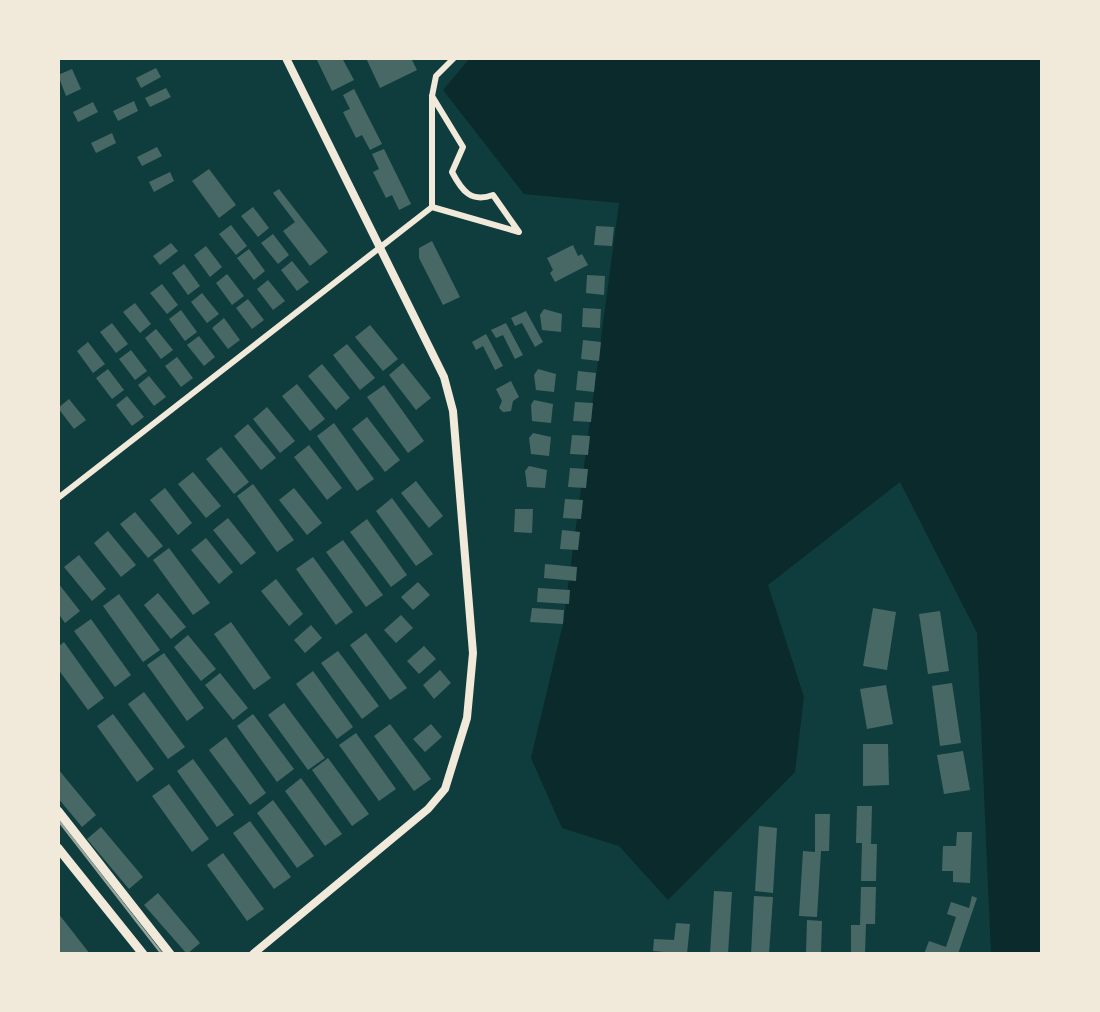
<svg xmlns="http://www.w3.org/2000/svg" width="1100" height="1012" viewBox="0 0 1100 1012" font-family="'Noto Serif',serif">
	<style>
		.water { fill: #0a2a2b }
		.building { fill: #486865 }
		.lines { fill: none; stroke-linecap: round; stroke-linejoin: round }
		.minor { stroke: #f1e9da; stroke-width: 6 }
		.tertiary { stroke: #f1e9da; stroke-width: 8 }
		.secondary { stroke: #f1e9da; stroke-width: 9 }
		.tram { stroke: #97a49c; stroke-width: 2.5 }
	</style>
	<rect width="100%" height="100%" fill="#0f3d3e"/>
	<path class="water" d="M470,58H1042V954H991L977,633L900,482L768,585L804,697L795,772L668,900L619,846L562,828L531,758L563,624L619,203L524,194L443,90Z"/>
	<path class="building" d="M316,58H342L354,80L332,91Z
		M366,58H411L417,70L380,88Z
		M156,68L161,77L141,88L136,78Z
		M72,69L81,89L66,96L58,75Z
		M166,88L171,97L150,107L145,98Z
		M354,89L382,144L370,150L362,135L356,138L343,112L350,109L343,95Z
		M134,101L138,111L118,121L113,111Z
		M93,102L98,112L78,122L73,112Z
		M112,133L116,143L96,153L91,143Z
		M157,147L162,156L142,166L137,157Z
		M384,149L411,204L399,210L392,195L386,198L373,172L379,169L372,154Z
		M209,169L236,205L219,218L192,181Z
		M170,172L174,181L154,192L149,182Z
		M279,189L328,252L310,266L283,231L295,222L273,193Z
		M253,207L269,228L258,237L241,216Z
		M231,225L247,246L236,255L219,234Z
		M596,226L614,227L612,246L594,245Z
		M273,234L289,255L278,264L261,243Z
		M432,241L460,297L443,305L419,258V248Z
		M171,243L178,251L160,265L153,256Z
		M573,245L578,256L582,254L588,265L555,282L550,273L553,270L547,258Z
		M206,246L222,267L210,277L194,255Z
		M249,249L265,271L254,280L237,258Z
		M292,261L309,282L297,291L281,270Z
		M184,264L200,286L188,295L172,273Z
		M227,274L244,296L232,305L216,283Z
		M587,275L605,276L604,295L586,293Z
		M268,280L285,301L273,310L257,289Z
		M162,284L178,305L167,314L150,293Z
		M202,293L219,314L207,323L191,302Z
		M248,299L264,320L252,329L236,308Z
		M135,303L151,324L140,333L123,312Z
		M583,308L601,309L600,328L582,327Z
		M544,309L562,314L561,332L542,330L540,315Z
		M181,310L197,332L185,341L169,319Z
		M526,311L543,342L535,347L522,323L515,326L511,318Z
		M224,318L240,340L228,349L212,328Z
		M112,323L128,344L116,353L100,332Z
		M506,323L523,355L515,359L503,335L496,338L491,330Z
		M370,325L398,359L383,371L355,337Z
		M156,329L173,350L161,359L145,338Z
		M486,334L503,366L495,370L483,346L476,350L472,342Z
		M199,336L215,357L204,366L187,345Z
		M583,340L601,342L599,361L581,359Z
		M88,342L105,364L93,373L77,351Z
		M347,344L375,378L360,390L333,355Z
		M131,350L147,371L135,380L119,359Z
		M177,357L193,378L181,387L165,366Z
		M403,363L431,398L416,410L389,375Z
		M322,364L350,398L336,410L308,376Z
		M108,369L124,390L112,399L96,378Z
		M538,369L556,374L554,392L536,390L534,375Z
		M578,371L596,373L594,392L576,390Z
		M149,376L166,397L154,406L138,385Z
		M511,381L519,397L513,401L511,411L503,412L499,408L502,401L496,389Z
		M297,384L325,419L310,431L282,396Z
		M384,385L424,441L408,453L367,397Z
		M127,396L144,417L132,426L116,405Z
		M69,399L86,420L74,429L58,408Z
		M534,400L553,404L551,423L532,421L531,405Z
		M575,402L593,403L591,422L573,421Z
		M267,407L295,441L280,453L253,419Z
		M367,417L400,460L385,472L352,429Z
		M334,423L374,479L357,491L317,436Z
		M248,424L276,458L261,470L234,436Z
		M533,433L551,437L549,456L531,454L529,438Z
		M572,435L590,436L588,455L570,454Z
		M309,445L342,488L327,500L294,457Z
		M221,447L249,482L234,494L206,459Z
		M529,466L547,470L545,488L527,487L525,471Z
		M570,468L588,469L586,488L568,487Z
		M193,472L221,506L206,518L178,484Z
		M416,481L443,516L429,528L401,493Z
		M253,484L294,540L277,552L237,496Z
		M165,488L192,523L178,535L150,500Z
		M294,488L322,523L307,535L279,500Z
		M392,498L433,554L416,566L376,511Z
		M565,499L583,500L581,519L563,518Z
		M515,509H533L532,533L514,532Z
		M135,512L163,546L148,558L120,524Z
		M228,518L256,553L241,565L213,530Z
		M367,519L407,575L391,587L350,532Z
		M562,530L580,532L578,550L560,549Z
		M108,531L136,565L121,577L94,543Z
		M206,538L233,572L219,584L191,550Z
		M343,540L383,595L366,607L326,552Z
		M169,548L210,603L193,615L153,560Z
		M79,555L106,589L92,601L64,567Z
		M313,557L353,612L336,625L296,569Z
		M545,564L577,567L576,581L544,578Z
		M276,579L303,614L289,626L261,591Z
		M418,582L430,595L413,610L401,597Z
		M58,583L80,611L65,623L58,613Z
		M538,588L570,590L569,604L537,602Z
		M158,593L186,627L171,639L144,605Z
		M119,594L160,650L143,662L103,606Z
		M532,608L564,610L563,624L530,622Z
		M873,608L896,612L887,670L863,666Z
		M940,611L949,671L928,674L919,614Z
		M401,615L413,628L396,643L384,630Z
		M91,619L131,675L115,687L74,631Z
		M231,622L271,678L254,690L214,634Z
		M311,625L322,638L305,653L294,640Z
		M366,633L407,688L390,700L350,645Z
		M188,635L216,669L201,681L174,647Z
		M64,642L104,698L88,710L58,669V647Z
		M424,646L436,659L419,674L407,661Z
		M338,651L379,706L362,719L321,663Z
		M164,653L204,708L187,721L147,665Z
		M440,670L451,683L434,699L423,685Z
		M313,671L353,727L337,739L296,684Z
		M220,673L248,708L233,720L205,685Z
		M952,683L961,743L940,746L932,686Z
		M886,685L893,724L867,729L860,689Z
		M144,692L185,747L168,759L128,704Z
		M284,703L325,758L308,770L268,715Z
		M113,714L154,769L137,782L97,726Z
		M253,714L294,769L277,782L237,726Z
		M390,724L431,779L414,791L374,736Z
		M431,724L442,737L425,752L413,739Z
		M356,733L396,789L379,801L339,745Z
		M226,737L266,793L250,805L209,750Z
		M863,744H888L889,785L863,786Z
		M963,751L970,790L944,794L937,755Z
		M328,758L369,814L352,826L312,770Z
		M193,759L234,815L217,827L177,771Z
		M58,769L96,815L82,827L58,798Z
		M301,778L342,834L325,846L285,791Z
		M169,784L209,839L192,852L152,796Z
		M273,800L314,856L297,868L257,813Z
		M857,806H872L871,844H877L876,881H861L862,843H856Z
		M815,814H830L829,851H821L817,917L799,916L803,851L815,852Z
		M250,821L291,877L274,889L233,833Z
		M759,826L777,828L773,893L755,891Z
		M101,827L143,877L129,889L87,839Z
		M957,832H972L970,883L953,882V871H942L943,846H956Z
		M223,853L264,909L247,921L207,865Z
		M861,887H876L875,924H866L865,954H851V925H860Z
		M714,891L732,892L728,954H710Z
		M158,893L200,943L187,954L144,905Z
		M754,896L773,897L769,954H751Z
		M972,896L977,898L958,954H924L929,941L946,947L956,917L947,914L951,902L969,908Z
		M58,913L90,954H58Z
		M807,920L822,921L821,954H806Z
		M676,923L690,924L687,954L653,951L654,939L674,940Z"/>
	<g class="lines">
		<path class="minor" d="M432,207V96L436,76L454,58
			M58,498L432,207L519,232L493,195C471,203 462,191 452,172L463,147L432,96"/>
		<path class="tertiary" d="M253,954L428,809L445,789L467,718L473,653L453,411L444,377L286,58"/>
		<path class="secondary" d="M58,811L170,954
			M58,848L143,954"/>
		<path class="tram" d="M58,820L162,954"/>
	</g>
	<rect width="1100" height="1012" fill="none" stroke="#f1e9da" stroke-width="120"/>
</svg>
